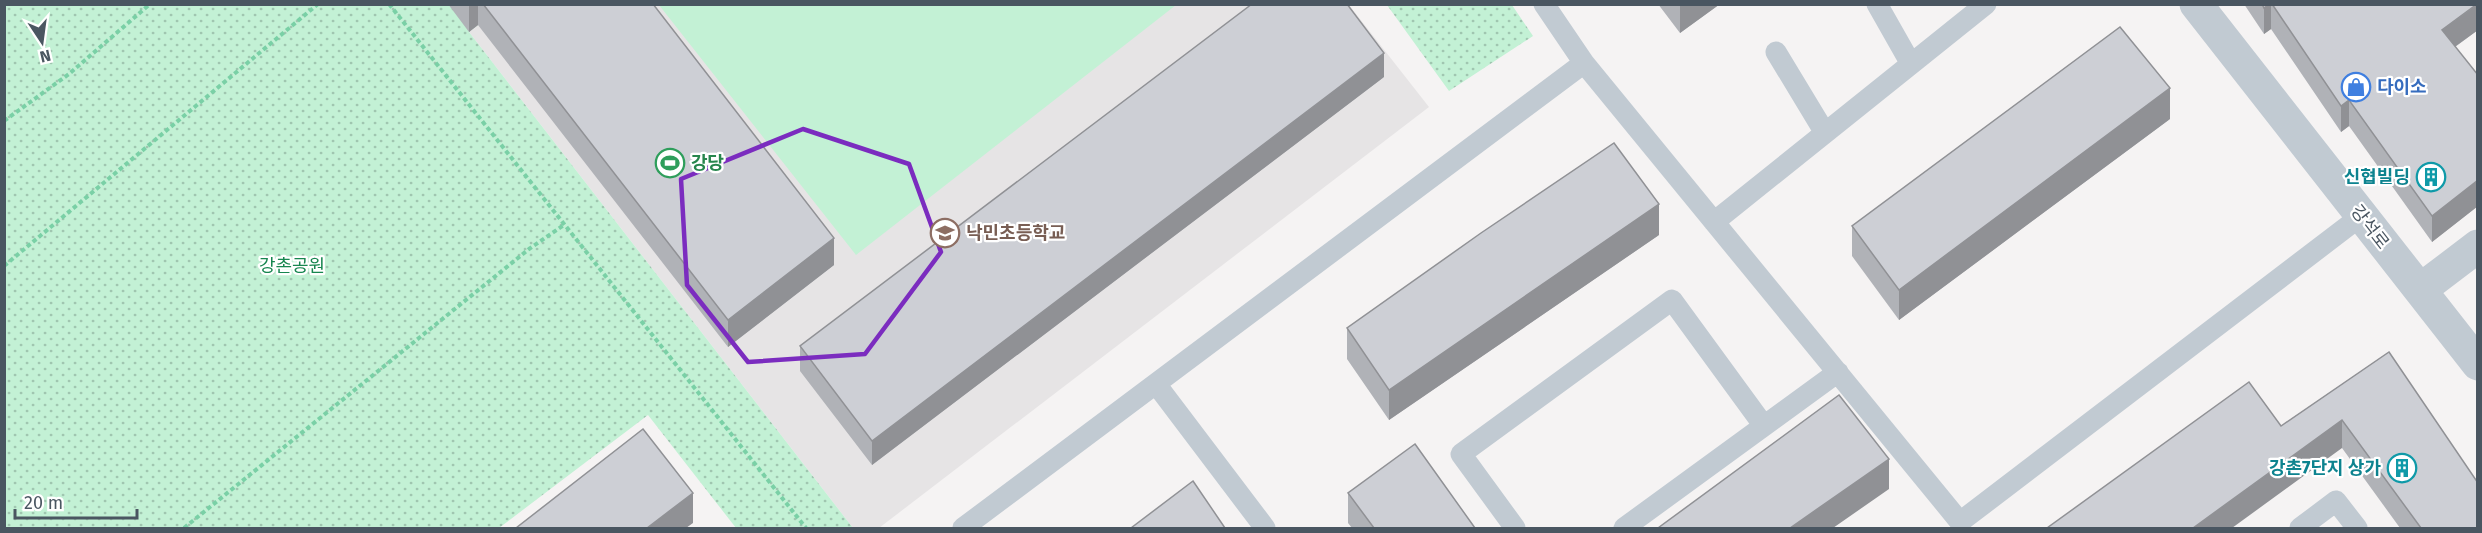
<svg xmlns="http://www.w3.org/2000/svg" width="2482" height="533" viewBox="0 0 2482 533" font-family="'Fira Sans','Noto Sans KR',sans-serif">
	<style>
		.education { fill: #e6e4e5 }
		.park { fill: url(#park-dots) }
		.garden { fill: #c3f1d5 }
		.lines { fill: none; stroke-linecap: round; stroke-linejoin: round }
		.path { stroke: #7ad0a6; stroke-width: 4; stroke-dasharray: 4.5 3; stroke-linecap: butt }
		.service { stroke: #c1cad2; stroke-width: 21 }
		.minor { stroke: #c1cad2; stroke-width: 33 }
		.wall { fill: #b0b2b7 }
		.shaded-wall { fill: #909195 }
		.building { fill: #cdcfd5; stroke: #909195; stroke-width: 1.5 }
		.marked { fill: none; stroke: #7b2cbf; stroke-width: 4.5; stroke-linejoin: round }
		.labels { text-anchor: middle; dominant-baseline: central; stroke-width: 4.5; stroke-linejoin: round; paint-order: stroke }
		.shop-label { font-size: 18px; font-weight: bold; fill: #366cbe; stroke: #fff; text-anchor: start }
		.leisure-label { font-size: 18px; font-weight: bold; fill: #27864d; stroke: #fff; text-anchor: start }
		.culture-label { font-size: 18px; font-weight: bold; fill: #0d838f; stroke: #fff; text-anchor: end }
		.street-label { font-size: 18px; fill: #4a5661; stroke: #fff }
		.education-label { font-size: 18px; font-weight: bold; fill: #785e54; stroke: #fff; text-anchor: start }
		.park-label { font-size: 18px; fill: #17864f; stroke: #fff }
	</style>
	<defs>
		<pattern id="park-dots" width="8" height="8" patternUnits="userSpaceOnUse" patternTransform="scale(1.5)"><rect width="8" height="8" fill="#c3f1d5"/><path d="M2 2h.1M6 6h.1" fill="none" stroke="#a0c6b0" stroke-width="1.8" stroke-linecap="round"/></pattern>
	</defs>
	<rect width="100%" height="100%" fill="#f5f3f3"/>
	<path class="education" d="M504,4L1349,5L1429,107L879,528H853L469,32Z"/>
	<path class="park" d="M4,5H504L469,32L853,528H736L648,415L499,528H5Z
		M1387,5H1512L1533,36L1449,91Z"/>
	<path class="garden" d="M659,5H1176L856,255Z"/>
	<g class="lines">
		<path class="path" d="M389,4L806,528
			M4,121L69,74L150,4
			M4,266L318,4
			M184,528L529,249L564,225"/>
		<path class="service" d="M1544,4L1584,63L1960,522L2361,216
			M1877,4L1911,64
			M1776,52L1825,133
			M1714,222L1986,4
			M1156,384L1265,528
			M963,528L1584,63
			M1515,528L1461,454L1672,300L1764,426
			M1624,528L1838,372
			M2300,528L2336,501L2357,528"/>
		<path class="minor" d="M2196,4L2478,364
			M2420,290L2478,246"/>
	</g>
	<path class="wall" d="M448,4H653L834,265L728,347L478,25L469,32Z
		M1658,4H1720L1680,33Z
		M2244,4H2478V30L2455,47L2478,75V206L2432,242L2349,126L2341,132L2271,29L2264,34Z
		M1384,77L872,465L800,371V346Z
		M2170,119L1899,320L1852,256V226Z
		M1659,235L1389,420L1347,359V328Z
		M2389,352L2478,528H2400L2342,448L2281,426Z
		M1348,493L1475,528H1352L1348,523Z"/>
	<path class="shaded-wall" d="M469,4H478V25L469,32Z
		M1680,4H1720L1680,33Z
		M2269,4H2271V29L2264,34V8Z
		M2478,4V30L2442,56V30Z
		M1384,53V77L872,465V441Z
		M2170,88V119L1899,320V290Z
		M2349,100V126L2341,132V106Z
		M2478,180V206L2432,242V216Z
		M1659,204V235L1389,420V390Z
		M834,238V265L728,347V320Z
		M2342,420V448L2232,528H2193Z
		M1889,459V489L1833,528H1790Z
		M693,493V523L686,528H647Z"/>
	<path class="building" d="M483,4H653L834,238L728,320Z
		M1252,4H1347L1384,53L872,441L800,346Z
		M2262,4H2269L2264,8Z
		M2272,4H2477L2442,30L2478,75V180L2432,216L2349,100L2341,106Z
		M2120,27L2170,88L1899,290L1852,226Z
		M1614,143L1659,204L1389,390L1347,328L1481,233Z
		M2389,352L2478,483V528H2421L2342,420L2193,528H2047L2249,382L2281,426Z
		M1839,395L1889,459L1790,528H1658Z
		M643,429L693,493L647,528H516Z
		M1415,444L1475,528H1374L1348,493Z
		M1193,481L1225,528H1131Z"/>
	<path class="marked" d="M803,129L909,164L941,252L865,354L748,362L687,285L681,179Z"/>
	<defs>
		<g id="shop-ring" transform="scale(1.5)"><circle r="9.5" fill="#fff" stroke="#3f7fe0" stroke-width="1.5"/><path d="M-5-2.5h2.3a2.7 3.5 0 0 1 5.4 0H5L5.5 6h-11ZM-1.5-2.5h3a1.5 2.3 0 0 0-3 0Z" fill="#3f7fe0"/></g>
		<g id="stadium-ring" transform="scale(1.5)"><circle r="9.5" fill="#fff" stroke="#2e9e5b" stroke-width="1.5"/><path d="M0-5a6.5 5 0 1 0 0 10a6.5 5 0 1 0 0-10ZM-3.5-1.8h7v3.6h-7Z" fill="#2e9e5b"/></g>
		<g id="building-ring" transform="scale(1.5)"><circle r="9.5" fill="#fff" stroke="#0f9aa8" stroke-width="1.5"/><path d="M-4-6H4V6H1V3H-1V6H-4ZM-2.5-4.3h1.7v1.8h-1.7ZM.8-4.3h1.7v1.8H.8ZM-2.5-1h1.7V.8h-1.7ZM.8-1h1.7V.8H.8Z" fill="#0f9aa8"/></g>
		<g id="school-ring" transform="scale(1.5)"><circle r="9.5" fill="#fff" stroke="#8d6e63" stroke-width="1.5"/><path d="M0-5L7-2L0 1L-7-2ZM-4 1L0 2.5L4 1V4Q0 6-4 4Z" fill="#8d6e63"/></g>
	</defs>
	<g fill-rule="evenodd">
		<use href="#shop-ring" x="2356" y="87"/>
		<use href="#stadium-ring" x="670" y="163"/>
		<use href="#building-ring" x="2431" y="177"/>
		<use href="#school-ring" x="945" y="233"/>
		<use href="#building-ring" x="2402" y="468"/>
	</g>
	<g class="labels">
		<g class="shop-label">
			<text x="2377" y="87">다이소</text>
		</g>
		<g class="leisure-label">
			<text x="691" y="163">강당</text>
		</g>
		<g class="culture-label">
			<text x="2410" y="177">신협빌딩</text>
			<text x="2381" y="468">강촌7단지 상가</text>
		</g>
		<g class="street-label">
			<text transform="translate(2370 227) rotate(52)">강석로</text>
		</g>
		<g class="education-label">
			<text x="966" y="233">낙민초등학교</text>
		</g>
		<g class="park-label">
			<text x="292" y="266">강촌공원</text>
		</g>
	</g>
	<rect width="2482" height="533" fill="none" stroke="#4a5661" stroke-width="12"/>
	<g transform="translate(42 42) rotate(167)" stroke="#ffffff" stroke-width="4.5" paint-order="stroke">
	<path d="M0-4.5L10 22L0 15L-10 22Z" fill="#4a5661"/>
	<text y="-9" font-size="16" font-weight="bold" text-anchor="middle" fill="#4a5661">N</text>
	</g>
	<path d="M15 509v9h122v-9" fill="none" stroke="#4a5661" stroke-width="3"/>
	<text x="24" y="509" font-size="18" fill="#4a5661" stroke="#ffffff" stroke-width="4.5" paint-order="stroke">20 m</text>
</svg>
